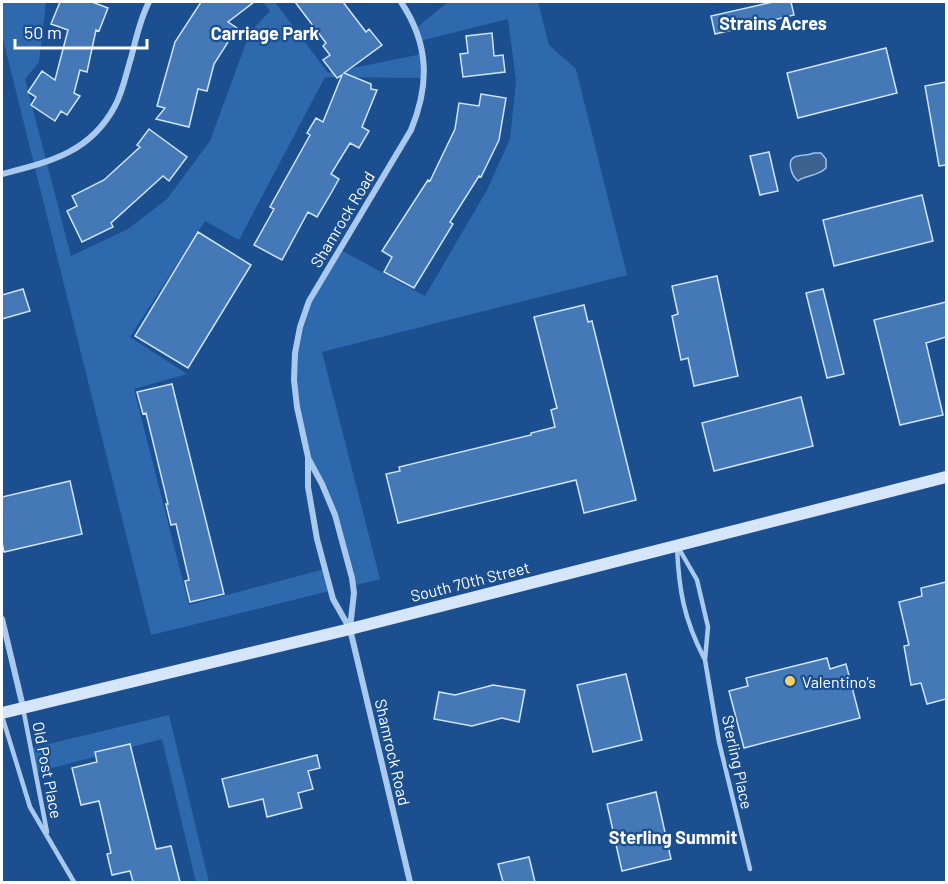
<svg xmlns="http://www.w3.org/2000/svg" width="948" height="884" viewBox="0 0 948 884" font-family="Barlow,sans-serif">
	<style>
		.green { fill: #2e69ad }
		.water { fill: #3c6290; stroke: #9cc4f0; stroke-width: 1.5 }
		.building { fill: #4478b7; stroke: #cfe3fa; stroke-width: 1.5 }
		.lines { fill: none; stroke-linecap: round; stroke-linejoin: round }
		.service { stroke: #a9c9ee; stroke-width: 4.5 }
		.minor { stroke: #a9c9ee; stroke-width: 6 }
		.secondary { stroke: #d6e6fa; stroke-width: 12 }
		.poi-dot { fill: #ffd166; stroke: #1b4f8f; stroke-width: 2 }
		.labels { text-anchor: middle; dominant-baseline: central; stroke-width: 4.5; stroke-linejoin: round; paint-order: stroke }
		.street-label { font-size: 16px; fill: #fff; stroke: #1b4f8f }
		.poi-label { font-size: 16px; fill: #fff; stroke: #1b4f8f; text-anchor: start }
		.neighbourhood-label { font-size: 18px; font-weight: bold; fill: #fff; stroke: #1b4f8f }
	</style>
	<rect width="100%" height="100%" fill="#1b4f8f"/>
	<path class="green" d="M2,2H46L39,62L25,79L71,256L128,229L167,199L210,141L250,32L270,11L263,2H275L328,73L422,54L424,78L325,77L239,240L205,221L130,337L187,374L134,389L189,605L325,569L330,591L151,635L2,35Z
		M448,2H538L549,45L576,69L627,275L322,352L380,579L353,586L335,515L308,457L297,407L295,353L309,301L339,249L425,296L487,190L510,139L516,81L508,19L420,41L415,29Z
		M169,715L209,882H196L162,739L37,772L32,748Z"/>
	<path class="water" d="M814,153H821L826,159V168C817,177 805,175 798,181C792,176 784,158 798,156C804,154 808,156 814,153Z"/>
	<path class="building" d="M60,2H92L108,8L99,31L96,30L87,72L80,70L74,93L80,96L67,115L61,111L55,121L31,105L36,97L28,92L42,71L55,80L68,30L51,24Z
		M201,2H254L228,22L237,28L214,64L207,91L198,89L189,127L156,119L165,108L157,106L175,42Z
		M295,2H343L366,32L369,29L382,45L344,73L371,84V89L377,90L362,127L369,131L359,148L350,143L331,174L339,179L330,195L317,217L308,212L282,260L254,245L274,209L270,207L310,135L307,133L316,118L323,122L342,75L337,78L323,60L330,55L323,46L326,43Z
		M773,2H791L794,15L715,34L711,16Z
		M492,33L494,56L503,55L505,72L463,77L460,54L468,53L466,36Z
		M886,48L897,93L798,118L787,73Z
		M946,82V165L939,166L925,86Z
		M481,94L506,98L499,140L481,177L479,176L450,222L453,224L414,288L384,272L392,257L382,251L428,180L430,181L455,129L459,103L479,106Z
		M149,129L187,157L169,181L163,176L111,223L113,227L82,242L67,211L77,206L72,196L104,180L140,147L137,145Z
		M769,152L778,191L760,195L750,156Z
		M922,195L933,241L834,266L823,220Z
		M198,232L251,265L188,368L135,336Z
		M717,276L738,376L694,386L688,358L681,360L672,316L678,314L672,286Z
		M23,289L30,311L2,319V295Z
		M823,289L844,374L827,378L806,293Z
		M946,302V337L926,343L943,415L900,425L874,320Z
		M584,305L588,322L592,321L636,500L584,513L576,480L398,523L386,474L400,471L399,467L531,435V433L555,427L551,410L557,408L534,317Z
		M172,384L224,594L190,602L185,581L189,580L176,524L171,525L166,504H168L146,413L143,414L137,392Z
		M801,397L813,446L714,471L702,423Z
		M70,481L82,534L4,552L2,542V497Z
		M946,582V699L927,704L921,683L911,685L904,646L909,645L899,602L922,596L921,588Z
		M827,658L830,669L846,664L860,718L744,748L729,691L748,686L746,678Z
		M626,674L642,740L593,752L577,685Z
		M493,685L525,690L519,722L502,718L472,726L434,719L439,692L455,695Z
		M130,744L156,849L171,846L180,882H133L130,871L112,875L107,854L111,853L99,801L81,805L72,768L97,762L95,752Z
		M317,755L320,768L308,771L313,789L298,793L302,808L267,817L263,799L229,807L222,779Z
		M656,792L671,859L622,871L607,804Z
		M529,857L535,882H503L498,864Z"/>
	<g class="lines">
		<path class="service" d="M678,547L697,580L708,627L705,660L719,742L750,869
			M677,548C679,591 684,619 704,658
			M23,708L47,832
			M2,716L30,807L74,882"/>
		<path class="minor" d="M401,2C429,44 430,84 411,130L309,301L300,327L295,353L294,380L297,407L308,457V487L317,539L333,599L350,629L410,882
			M2,174C49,162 90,153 115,106C123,91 126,74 131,58C136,39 140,19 149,2
			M308,458L322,484L335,515L352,578L354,593L350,628
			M2,619L23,707"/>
		<path class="secondary" d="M2,713L350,629L946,477"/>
	</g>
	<circle class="poi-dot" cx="790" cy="681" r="6"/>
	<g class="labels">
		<g class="street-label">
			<text transform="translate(342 219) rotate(-59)">Shamrock Road</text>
			<text transform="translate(470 581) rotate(-14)">South 70th Street</text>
			<text transform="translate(393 752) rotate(77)">Shamrock Road</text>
			<text transform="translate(738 762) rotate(78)">Sterling Place</text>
			<text transform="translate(48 770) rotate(79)">Old Post Place</text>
		</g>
		<g class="poi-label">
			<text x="802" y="681">Valentino's</text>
		</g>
		<g class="neighbourhood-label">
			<text x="773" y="23">Strains Acres</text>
			<text x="265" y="33">Carriage Park</text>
			<text x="673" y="837">Sterling Summit</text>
		</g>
	</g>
	<rect width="948" height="884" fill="none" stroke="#ffffff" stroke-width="6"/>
	<path d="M15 39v9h132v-9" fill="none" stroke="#ffffff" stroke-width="3"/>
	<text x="24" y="39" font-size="18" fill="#ffffff" stroke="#1b4f8f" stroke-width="4.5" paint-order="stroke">50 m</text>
</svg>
